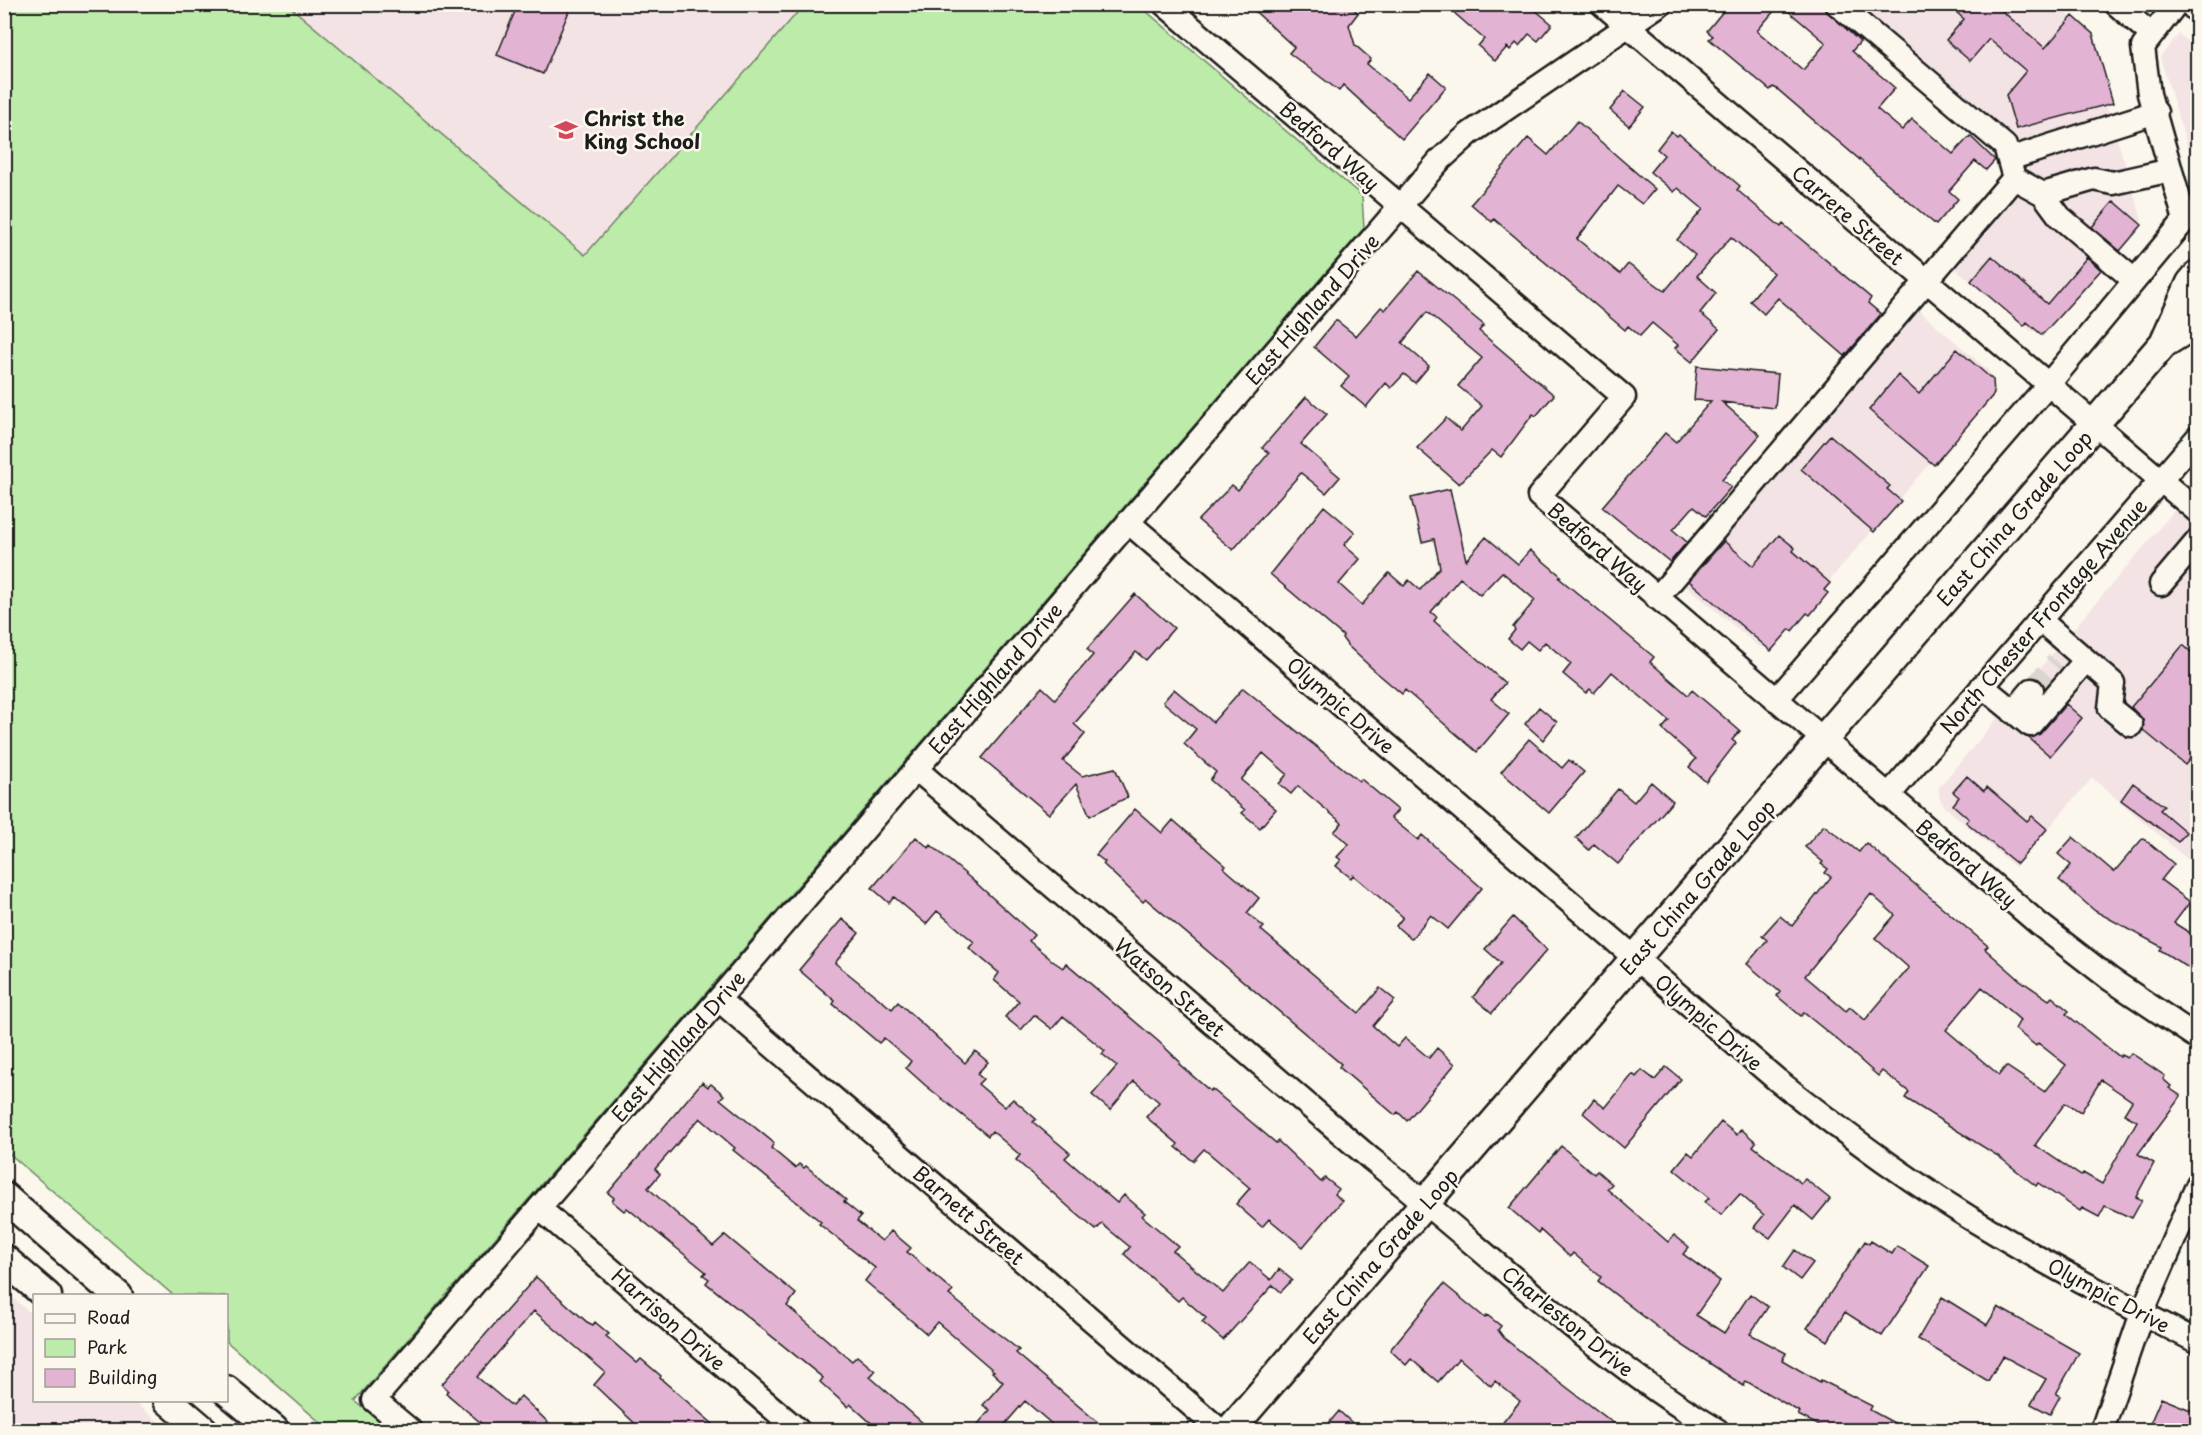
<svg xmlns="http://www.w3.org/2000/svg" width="2202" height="1435" viewBox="0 0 2202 1435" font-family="'Playpen Sans',sans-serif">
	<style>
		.built { fill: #f4e3e5 }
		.green { fill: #bcebaa; stroke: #6c8463; stroke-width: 1.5 }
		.building { fill: #e3b3d4; stroke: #1c1c1c; stroke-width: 1.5; fill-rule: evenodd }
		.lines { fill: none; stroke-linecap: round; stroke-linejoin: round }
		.minor-tunnel { stroke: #dad6cd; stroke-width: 22; stroke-dasharray: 22 11; stroke-linecap: butt }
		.minor-casing { stroke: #1c1c1c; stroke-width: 27 }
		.major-casing { stroke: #1c1c1c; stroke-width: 33 }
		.minor { stroke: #fbf7ec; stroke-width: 22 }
		.major { stroke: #fbf7ec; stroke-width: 28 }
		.labels { text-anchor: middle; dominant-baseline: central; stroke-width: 5; stroke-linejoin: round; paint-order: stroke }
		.poi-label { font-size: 20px; font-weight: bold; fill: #1c1c1c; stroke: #fbf7ec; text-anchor: start }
		.street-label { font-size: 20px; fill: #1c1c1c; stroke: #fbf7ec }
	</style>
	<rect width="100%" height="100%" fill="#fbf7ec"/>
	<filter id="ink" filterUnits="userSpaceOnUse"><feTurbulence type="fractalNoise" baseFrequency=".0167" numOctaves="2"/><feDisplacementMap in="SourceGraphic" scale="12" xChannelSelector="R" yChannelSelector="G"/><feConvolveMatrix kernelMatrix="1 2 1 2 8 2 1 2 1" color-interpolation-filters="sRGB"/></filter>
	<g filter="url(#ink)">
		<path class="built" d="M288,5H804L585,255Z
			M1853,5H2056L2083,27L2142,220L2051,326L2041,331H2031L1952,266L2012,196L1996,127Z
			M2179,34L2197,49V172L2194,169L2160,57Z
			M1916,308L1988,370L1994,379L1993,389L1778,641L1769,647L1758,646L1680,581Z
			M2197,484L2198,859L2193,864L2092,778L2015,867L1945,807L1939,797V787Z
			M4,1290L34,1316V1400L133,1401L168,1430H5Z"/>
		<path class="green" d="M5,4L288,5L585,255L804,5H1139L1362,196L1364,228L355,1401L390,1430H329L227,1342L226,1296L173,1295L5,1150Z"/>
		<path class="building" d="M518,4H572L543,74L497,55Z
			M1247,4H1349L1358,13L1349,25L1355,45L1371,59L1367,64L1408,98L1430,73L1446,87L1402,139L1343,85L1339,91L1289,53L1294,47Z
			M1444,4H1528L1552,24L1538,41L1529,34L1519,46L1516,43L1510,50L1507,47L1495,61L1478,46L1484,39Z
			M1729,4H1780L1757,31L1803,70L1826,43L1780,4H1820L1860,42L1852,51L1895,88L1877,109L1902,130L1912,119L1953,154L1970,136L1995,160L1986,170L1975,161L1949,191L1958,199L1936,225L1777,89L1773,87L1770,90L1709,39L1713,36L1707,31Z
			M1947,4H1994L2045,48L2073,16L2093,34L2113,103L2016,129L2006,95L2026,71L1989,39L1970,61L1946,40L1964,19Z
			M1625,91L1645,107L1629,126L1610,110Z
			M1577,121L1655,189L1642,204L1618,186L1577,239L1620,274L1628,264L1665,291L1695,255L1677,240L1703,209L1678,188L1674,192L1650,172L1664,155L1657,149L1671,131L1677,136L1679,134L1740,186L1737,190L1781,227L1783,224L1871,298L1868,303L1881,314L1845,356L1778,298L1764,314L1750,301L1773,273L1731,237L1697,276L1716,293L1700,313L1719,329L1692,362L1675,348L1678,345L1652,323L1640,336L1628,326L1625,330L1494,219L1492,222L1471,204L1528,138L1548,155Z
			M2114,201L2142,225L2120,251L2092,227Z
			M1992,256L2047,304L2087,257L2101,270L2042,335L2027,322L2024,326L1971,281Z
			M1418,271L1484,325L1479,331L1554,395L1536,416L1533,414L1501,457L1492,450L1459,484L1417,448L1446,418L1461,431L1482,406L1458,386L1482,358L1427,312L1402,343L1429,366L1415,383L1404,374L1391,388L1386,383L1366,407L1341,386L1349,377L1314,347L1336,320L1356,336L1381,307L1385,310Z
			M1957,349L1993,380L1994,394L1934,465L1869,410L1898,375L1919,394Z
			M1697,366L1778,374L1775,408L1722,402L1760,435L1722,480L1731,487L1706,516L1694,506L1673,530L1687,542L1670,562L1602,507L1665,433L1676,442L1711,401L1694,400Z
			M1306,397L1327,414L1301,444L1340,477L1326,493L1301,473L1233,550L1198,520L1232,485L1238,490L1269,453L1262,448Z
			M1830,435L1890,486L1887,489L1901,501L1874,532L1801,469Z
			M1450,489L1466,560L1486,537L1518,564L1530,550L1561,576L1559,578L1654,657L1650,662L1688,695L1692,690L1740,731L1732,740L1736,743L1706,782L1689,767L1696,759L1662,729L1669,721L1612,672L1594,693L1590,689L1586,693L1563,674L1571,664L1545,642L1538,650L1527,641L1520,649L1508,639L1515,630L1513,627L1535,600L1502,572L1480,595L1460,578L1431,612L1437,617L1434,621L1505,683L1491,699L1509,714L1477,752L1405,690L1402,694L1376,672L1348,646L1342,638L1343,636L1270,574L1324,506L1355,532L1344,545L1360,559L1339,584L1362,605L1389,573L1404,586L1409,580L1420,590L1440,567L1434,539L1422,542L1411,498Z
			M1779,535L1795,548L1793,551L1830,583L1824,590L1828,593L1810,615L1807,613L1792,631L1790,629L1771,651L1689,581L1724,541L1753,566Z
			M1135,594L1174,628L1146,660L1136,652L1074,724L1085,734L1063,761L1082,776L1115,768L1128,797L1090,816L1076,784L1049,814L982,758L1042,687L1055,699L1093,655L1087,649Z
			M2183,645L2198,658V749L2185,765L2143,730V720L2131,707Z
			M1243,688L1359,781L1361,779L1398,810L1391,818L1418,840L1422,835L1482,888L1448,929L1431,915L1411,939L1396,926L1403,917L1353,875L1351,878L1336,866L1341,860L1337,857L1349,844L1334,832L1342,823L1298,786L1291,794L1279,784L1287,774L1263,753L1241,780L1276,809L1260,828L1242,813L1245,810L1210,780L1216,772L1184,744L1196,729L1163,702L1174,689L1213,722Z
			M2066,704L2082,718L2050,756L2029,738L2040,734Z
			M1539,707L1557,722L1543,740L1525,724Z
			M1529,739L1562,768L1569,760L1584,772L1549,813L1501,772Z
			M1967,776L1984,791L1987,787L2027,821L2032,816L2047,829L2017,864L1966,822L1969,819L1953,805L1959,797L1953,792Z
			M1651,782L1673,801L1618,864L1594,844L1589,850L1576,838L1618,789L1634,802Z
			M2133,783L2164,806L2160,810L2186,832L2178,842L2121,800Z
			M1135,809L1162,833L1173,820L1226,866L1224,868L1259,898L1247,913L1264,927L1261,930L1359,1013L1380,988L1395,1000L1373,1026L1397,1047L1405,1038L1429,1058L1437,1048L1455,1064L1407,1121L1398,1112L1395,1115L1339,1067L1341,1064L1146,899L1143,902L1103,864L1105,862L1096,855Z
			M1824,825L1859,852L1866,843L1988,946L1985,949L2020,980L2049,1000L2052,997L2069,1011L2066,1014L2120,1057L2121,1055L2127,1058L2131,1053L2165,1076L2163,1079L2171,1086L2169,1088L2181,1096L2138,1154L2154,1163L2136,1197L2142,1200L2132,1218L2105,1206L2099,1217L2082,1208L2080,1211L2038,1183L2036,1186L1998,1156L1905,1098L1909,1092L1882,1071L1878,1076L1840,1042L1804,1013L1801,1016L1777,996L1780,992L1747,964L1767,940L1762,936L1780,916L1792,926L1831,877L1825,873L1828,869L1821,864L1823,862L1805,847ZM1871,894L1895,915L1875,938L1909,968L1865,1020L1850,1007L1846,1011L1805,976ZM1982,987L2020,1020L2015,1029L2036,1046L2038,1043L2066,1065L2045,1092L2006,1066L1999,1075L1946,1030ZM2101,1080L2132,1101L2124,1114L2137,1121L2102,1184L2083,1173L2081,1176L2035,1145L2065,1103L2081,1112Z
			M916,837L929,848L931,845L976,883L1034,935L1029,941L1054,962L1063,968L1066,963L1158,1041L1180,1062L1179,1064L1210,1091L1212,1089L1276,1143L1278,1141L1321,1182L1325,1178L1339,1189L1335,1194L1342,1201L1303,1247L1269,1219L1262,1227L1236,1204L1250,1188L1204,1149L1193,1161L1176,1147L1178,1144L1146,1117L1159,1102L1134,1081L1110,1110L1092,1095L1117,1066L1102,1054L1105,1051L1063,1016L1052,1029L1034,1015L1021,1030L1005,1017L1019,1001L994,980L999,973L969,948L974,942L937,911L926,924L894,897L889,903L872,888Z
			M2073,837L2114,872L2143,838L2174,864L2161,880L2190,902L2174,923L2198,938V974L2160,950L2162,947L2095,911L2059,880L2071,865L2058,854Z
			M1513,917L1547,950L1492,1013L1473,997L1501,963L1485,949Z
			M842,919L859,933L835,963L892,1009L898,1002L965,1063L975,1051L988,1062L977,1074L983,1079L978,1084L1005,1107L1013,1099L1036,1119L1033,1122L1070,1153L1065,1158L1117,1203L1124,1195L1145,1213L1142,1216L1178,1246L1173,1251L1223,1293L1250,1262L1271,1280L1279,1269L1292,1280L1281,1292L1273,1285L1223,1340L1202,1322L1206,1318L1182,1297L1178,1301L1124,1254L1130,1247L1102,1224L1096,1230L1071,1209L1016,1160L1020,1155L992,1131L988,1136L925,1085L906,1068L911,1061L884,1038L879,1043L833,1004L835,1001L799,970Z
			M1666,1067L1681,1079L1624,1148L1583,1113L1594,1099L1605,1108L1633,1074L1636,1077L1642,1070L1655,1080Z
			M702,1082L708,1087L711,1084L724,1095L720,1099L774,1143L771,1148L795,1168L799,1164L804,1168L806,1166L846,1200L844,1202L861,1216L857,1221L882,1241L891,1231L911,1248L907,1252L953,1291L949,1295L1019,1350L1016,1353L1108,1431H1060L1025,1401L999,1431H972L990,1410L983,1405L1003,1382L992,1372L994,1371L937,1322L927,1334L865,1281L875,1268L819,1224L821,1222L733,1150L735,1148L700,1118L655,1169L660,1174L648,1188L713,1246L725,1235L796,1294L787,1306L852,1361L857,1356L875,1371L870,1377L932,1431H880L850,1404L848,1407L820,1382L823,1378L706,1283L709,1279L703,1275L706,1272L627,1208L624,1211L612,1201L614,1198L608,1193Z
			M1721,1122L1737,1135L1741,1129L1756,1142L1753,1146L1801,1183L1805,1179L1830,1199L1813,1220L1795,1205L1770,1238L1754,1227L1764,1215L1740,1194L1721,1215L1705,1202L1709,1198L1674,1169L1688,1152L1693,1156Z
			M1561,1146L1594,1174L1597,1171L1612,1184L1607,1189L1668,1242L1674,1235L1689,1247L1683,1254L1720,1281L1696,1315L1724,1333L1750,1294L1768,1307L1750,1334L1786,1353L1782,1360L1820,1382L1821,1380L1872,1406L1870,1410L1909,1431H1830L1798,1415L1800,1412L1746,1381L1744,1386L1670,1337L1598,1281L1601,1277L1573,1253L1570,1257L1540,1230L1538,1233L1509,1208Z
			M1865,1241L1869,1244L1871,1241L1892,1254L1897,1246L1929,1266L1882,1336L1845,1312L1828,1341L1807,1328Z
			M1795,1250L1813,1263L1800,1280L1783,1267Z
			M536,1277L587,1322L593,1325L595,1322L609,1334L606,1336L637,1363L641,1359L661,1376L660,1378L721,1431H643L594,1385L605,1372L534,1311L477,1377L512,1406L521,1396L557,1431H475L481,1423L446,1393L448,1390L442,1384Z
			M1444,1284L1485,1318L1487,1315L1501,1326L1498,1330L1504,1338L1540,1367L1624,1431H1496L1520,1401L1495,1381L1491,1386L1459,1358L1438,1382L1411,1359L1406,1365L1390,1350Z
			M1942,1297L1987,1325L1998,1307L2079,1353L2056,1394L2060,1396L2050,1414L2031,1404L2046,1379L2003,1356L1988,1381L1918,1339Z
			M2161,1398L2198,1413L2194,1431H2165L2150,1424Z
			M1339,1411L1361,1431H1322Z"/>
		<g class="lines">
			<path class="minor-tunnel" d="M2032,690L2057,662"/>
			<g class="minor-casing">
				<path id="minor" d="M1164,4L1624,397L1539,496L2039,924L2110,979L2198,1038
					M1602,4L2198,512
					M2116,4L2152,35
					M2009,159L2156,112
					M2014,178L2043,194L2094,179L2113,183L2171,170
					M2043,194L2060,217L2134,280
					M1128,522L1777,1080C1847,1135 1919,1189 1997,1234C2062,1273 2130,1307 2198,1342
					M2161,584L2198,540
					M1657,598L2014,178L2005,146L1837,4
					M2086,660L2113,683L2110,708L2131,725
					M1982,686L2030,725L2086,660L2040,620
					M1776,700L2047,386L2185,220L2149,94L2143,47L2176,4
					M2013,712L2032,690
					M916,769L1371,1159C1486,1250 1591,1354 1717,1430
					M1888,796L2198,437
					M719,1000L1220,1430
					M539,1208L798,1430
					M410,1430L374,1400L1439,161L1469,134L1660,4
					M2102,1430L2142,1313L2198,1184"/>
			</g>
			<g class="major-casing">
				<path id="major" d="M2194,4L2198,8
					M2164,343L2198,322
					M4,1197L118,1296
					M4,1259L47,1296
					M226,1390L274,1430
					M168,1400L203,1430
					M1230,1430L2164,343L2191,283L2198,275"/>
			</g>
			<use href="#minor" class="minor"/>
			<use href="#major" class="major"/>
		</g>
	</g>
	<defs>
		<g id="school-bare" transform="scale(1.8)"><path d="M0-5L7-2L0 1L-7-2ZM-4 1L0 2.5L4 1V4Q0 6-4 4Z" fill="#d1495b" stroke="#fbf7ec" stroke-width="2.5" paint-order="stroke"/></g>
	</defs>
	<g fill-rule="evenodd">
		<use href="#school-bare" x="566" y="130"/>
	</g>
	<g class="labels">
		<g class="poi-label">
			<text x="584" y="118">Christ the<tspan x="584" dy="23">King School</tspan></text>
		</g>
		<g class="street-label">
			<text transform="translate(1330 146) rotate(41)">Bedford Way</text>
			<text transform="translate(1848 215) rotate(41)">Carrere Street</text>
			<text transform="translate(1312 309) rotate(-49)">East Highland Drive</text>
			<text transform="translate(2014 518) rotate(-49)">East China Grade Loop</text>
			<text transform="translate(1598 547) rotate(41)">Bedford Way</text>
			<text transform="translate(2043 616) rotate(-49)">North Chester Frontage Avenue</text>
			<text transform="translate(995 678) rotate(-49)">East Highland Drive</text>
			<text transform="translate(1341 705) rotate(41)">Olympic Drive</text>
			<text transform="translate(1967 863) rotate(40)">Bedford Way</text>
			<text transform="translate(1697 887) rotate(-49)">East China Grade Loop</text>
			<text transform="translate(1170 987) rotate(41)">Watson Street</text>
			<text transform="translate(1709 1022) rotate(41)">Olympic Drive</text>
			<text transform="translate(678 1046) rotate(-49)">East Highland Drive</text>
			<text transform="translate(969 1215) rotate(41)">Barnett Street</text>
			<text transform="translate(1380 1256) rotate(-49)">East China Grade Loop</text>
			<text transform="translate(2109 1295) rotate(28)">Olympic Drive</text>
			<text transform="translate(669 1319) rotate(41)">Harrison Drive</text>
			<text transform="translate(1568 1321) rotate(39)">Charleston Drive</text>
		</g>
	</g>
	<rect width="2202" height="1435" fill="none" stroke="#fbf7ec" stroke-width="24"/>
	<rect x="12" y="12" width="2178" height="1411" fill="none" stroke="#1c1c1c" stroke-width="2" filter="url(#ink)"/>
	<rect x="33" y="1294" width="195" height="108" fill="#fbf7ec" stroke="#a29f99" stroke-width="1.5"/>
	<rect x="45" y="1314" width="30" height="9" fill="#fbf7ec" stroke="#a29f99" stroke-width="1.5"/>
	<text x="87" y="1324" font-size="18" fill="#1c1c1c">Road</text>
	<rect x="45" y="1339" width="30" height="18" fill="#bcebaa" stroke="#a29f99" stroke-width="1.5"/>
	<text x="87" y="1354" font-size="18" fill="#1c1c1c">Park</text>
	<rect x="45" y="1369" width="30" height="18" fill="#e3b3d4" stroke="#a29f99" stroke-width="1.5"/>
	<text x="87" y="1384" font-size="18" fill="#1c1c1c">Building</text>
</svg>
